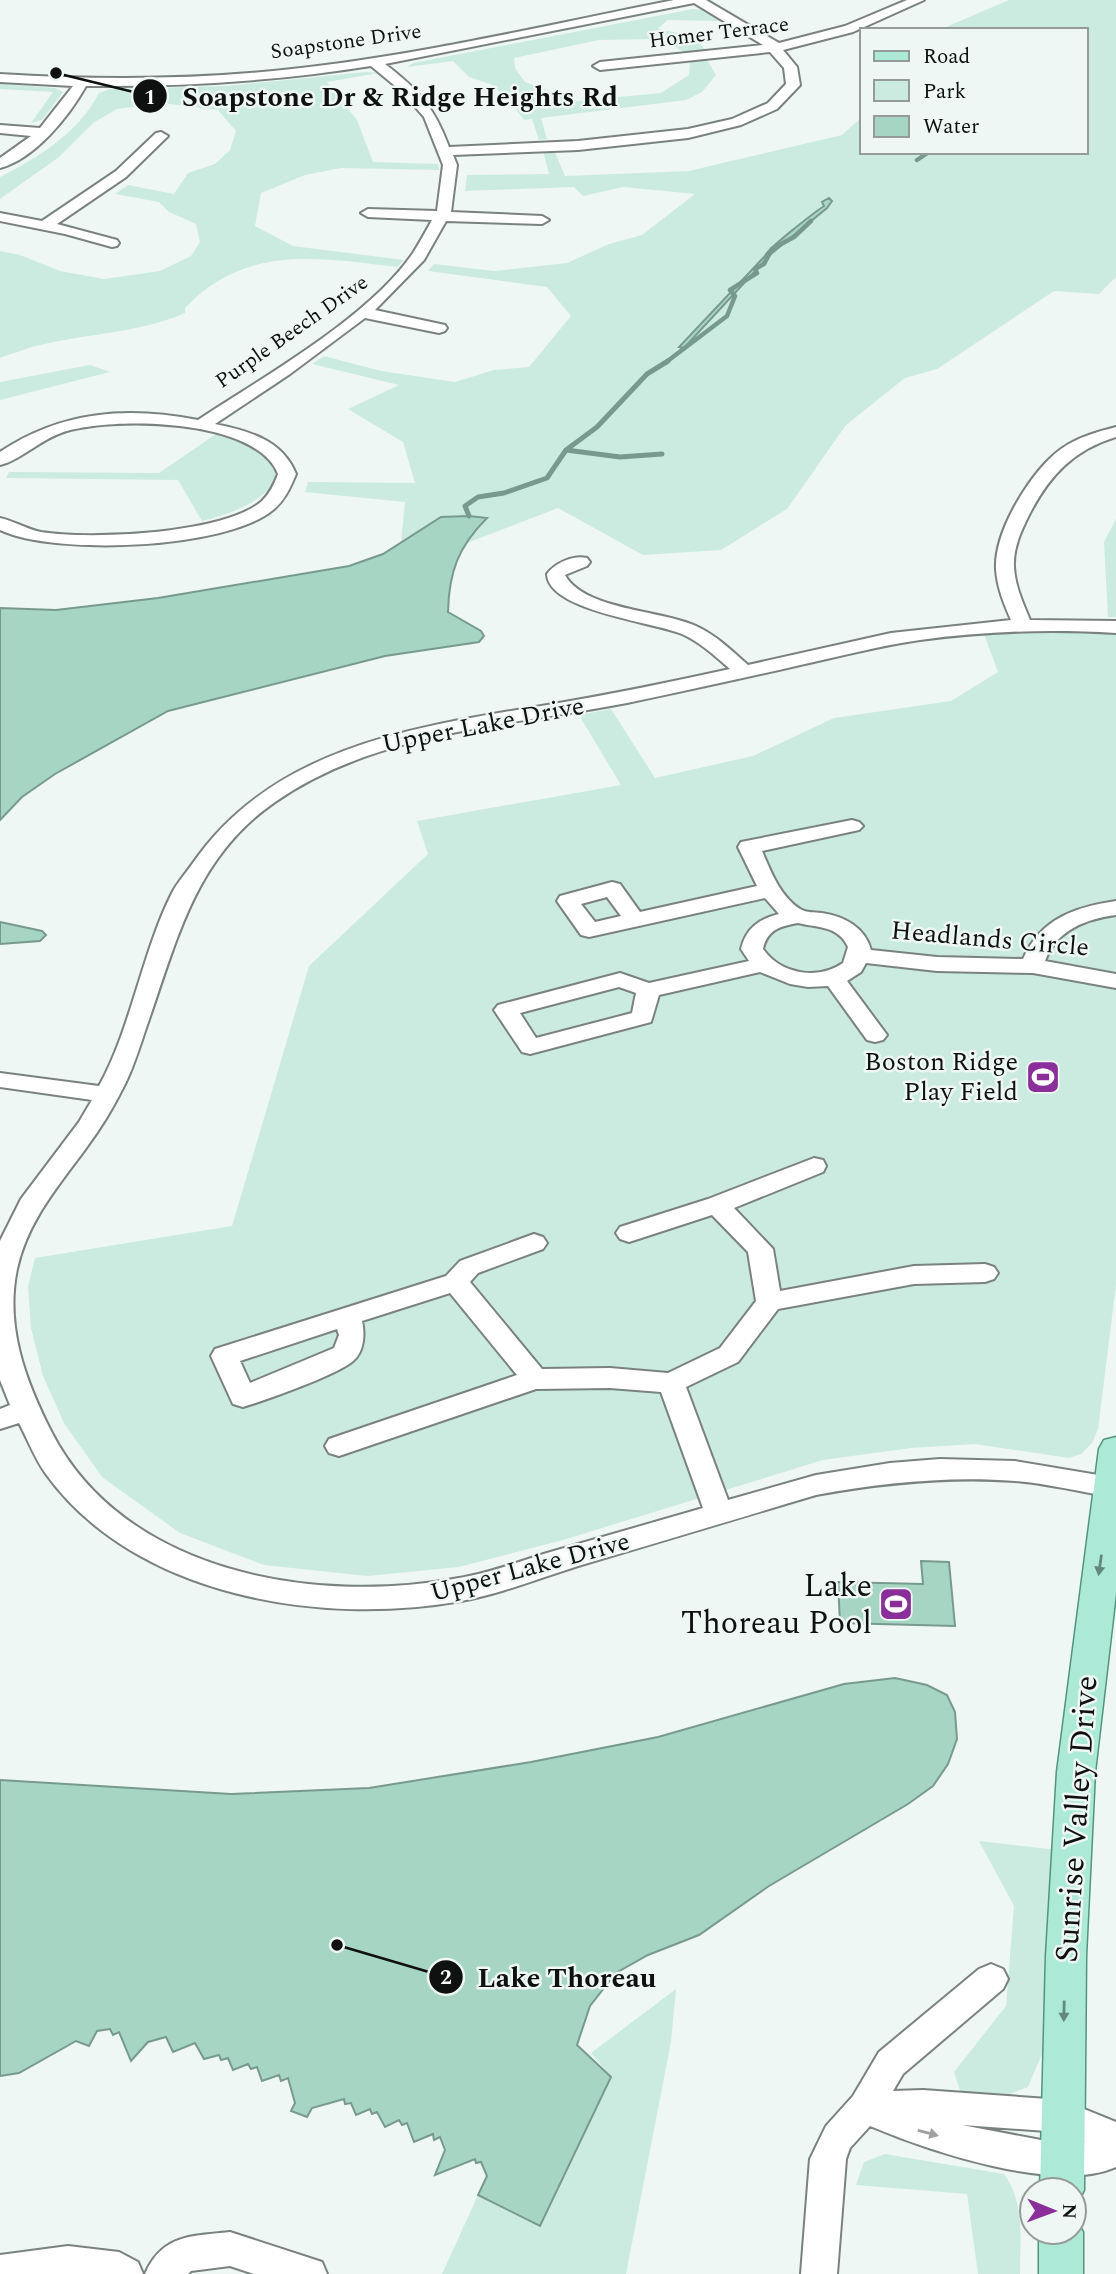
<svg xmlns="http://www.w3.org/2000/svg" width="1116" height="2274" viewBox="0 0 1116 2274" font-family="Spectral,serif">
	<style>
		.green { fill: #ccebe0 }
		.water { fill: #a6d5c4; stroke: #789a8e; stroke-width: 2 }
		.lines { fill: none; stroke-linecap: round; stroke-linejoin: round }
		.stream-far1 { stroke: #789a8e; stroke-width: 4.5 }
		.stream { stroke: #789a8e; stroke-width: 5 }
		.minor-casing { stroke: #7a827f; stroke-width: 4 }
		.major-casing { stroke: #51957f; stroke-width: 3 }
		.minor { fill: #fff; fill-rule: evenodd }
		.major { fill: #acead7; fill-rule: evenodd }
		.oneway { fill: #65887d }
		.oneway2 { fill: #9fa09f }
		.labels { text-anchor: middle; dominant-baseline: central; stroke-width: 5; stroke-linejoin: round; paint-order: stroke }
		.far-street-label { font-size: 21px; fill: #0e110f; stroke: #eef7f3 }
		.street-label { font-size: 26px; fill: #0e110f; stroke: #eef7f3 }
		.poi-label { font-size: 26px; fill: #0e110f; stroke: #eef7f3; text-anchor: end }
		.near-poi-label { font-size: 32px; fill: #0e110f; stroke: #eef7f3; text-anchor: end }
		.near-street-label { font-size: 32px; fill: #0e110f; stroke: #eef7f3 }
		.leader { fill: none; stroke: #0e110f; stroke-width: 2.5 }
		.callout-dot { fill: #0e110f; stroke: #eef7f3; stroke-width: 2.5 }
		.mark-label { font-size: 21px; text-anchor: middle; font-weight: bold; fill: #fff }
		.callout-label { font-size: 28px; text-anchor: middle; font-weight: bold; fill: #0e110f; stroke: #eef7f3; stroke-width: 5; stroke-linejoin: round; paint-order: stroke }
	</style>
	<rect width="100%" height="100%" fill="#eef7f3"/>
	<path class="green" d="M1009,0H1116V277L1099,294L1054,291L937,369L905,378L846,425L787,509L721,550L643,555L558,508L467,543L487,519L419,533L401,542L405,502L305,492L308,482L415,483L403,442L348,409L399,385L312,364L324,356L381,371L455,382L494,370L529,367L571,316L547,287L428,271L434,264L495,271L567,263L609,244L642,235L695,194L623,187L583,196L574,187L465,191L467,175L549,174L543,151L554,150L565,176L689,171L842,135L862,117V152H1086V30H939Z
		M693,9L707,10L722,21L667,20L658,29L694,36L707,52L685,53L663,39H650L599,40L514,58L515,68L525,82L577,101L661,93L689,75L690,61L707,60L716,75L702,92L686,100L541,118L547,139L539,140L532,119L524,120L508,98L490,84L469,77L453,61L407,67L413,63Z
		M365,72L379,73L327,82L357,120L373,162L438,164L439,170L341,168L305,175L261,193L255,226L293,246L404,260L397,267C318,258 246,244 185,308V313C136,334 87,333 36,346C24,349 12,354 0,358V251L20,255L60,271L104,279L160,271L191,256L200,242L196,224L169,212L159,202L115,194L128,185L174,194L188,173L215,164L230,150L236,131L218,110L162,103L117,109L93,123L59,157L0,199V177C39,157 78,133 99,93L110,89L226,86Z
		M0,84L55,88L63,92L42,120L31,123L53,92L0,89Z
		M90,365L110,372L0,400V382Z
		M216,434C313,460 278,503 202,521L178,480L6,478L9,472L159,473Z
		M1116,519V617H1108L1104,542Z
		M1020,631L1116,633V1285L1098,1429L1092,1443L1081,1454L1069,1458L975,1444L911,1448L823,1460L563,1540L459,1567L367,1576L264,1565L180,1533L102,1477L64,1423L43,1376L31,1328L28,1287L35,1258L232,1226L309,966L428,854L417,821L621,785L579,715L611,709L655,778L753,756L834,718L951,701L998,672L984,634Z
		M979,1841L1059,1850L1047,2042L1028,2087L1002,2097L961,2094L954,2072L1006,2006L1014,1906Z
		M676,1989L671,2042L626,2274H442L478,2195L540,2225L611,2077L591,2053Z
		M885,2154L1004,2174C1025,2203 1020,2239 1020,2274H978L967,2194L856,2185L864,2162Z"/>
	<path class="water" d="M829,198L832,201L827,208L771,254L684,348L679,347L765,256C767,249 815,212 824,206L822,202Z
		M469,516L487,518C458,547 449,572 448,612L481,631L484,636L479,642L385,656L168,711L55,774L22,797L0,820V608L56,610L158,598L349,566L383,554L441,517Z
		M0,922L42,931L46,935L40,941L0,944Z
		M921,1561L949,1562L955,1626L840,1623L838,1582L923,1584Z
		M895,1678L927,1685L947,1695L955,1712L957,1739L948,1764L933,1786L908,1804L769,1886L699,1935L648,1955L616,1973L590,2006L577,2045L611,2077L540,2226L478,2195L487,2176L481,2162L476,2163L475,2159L435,2175L445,2150L440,2137L434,2140L433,2134L414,2142L407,2123L402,2125L399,2120L385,2127L377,2112L372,2114L370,2109L356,2115L351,2103L345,2104L344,2099L312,2108L307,2117L291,2111L295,2103L288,2078L281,2081L279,2075L262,2081L257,2067L251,2069L248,2064L233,2070L228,2058L221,2060L219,2055L204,2059L195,2043L173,2052L166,2037L148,2042L131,2061L119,2032L113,2035L110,2029L97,2031L89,2046L76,2041L19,2073L0,2076V1780L231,1794L369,1788L531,1762L658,1737L844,1684Z"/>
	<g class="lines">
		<path class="stream-far1" d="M917,160L929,152
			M665,363L727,316L735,296L730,290L757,273L755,269L764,264L772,249L794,237L811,221"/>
		<path class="stream" d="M566,450L620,457L662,454
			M469,516L465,506L478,497L504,493L547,478L566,450L597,427L647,374L668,361"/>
		<g class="minor-casing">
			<path id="minor" d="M674,0H706L779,43L845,26L907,0H924L853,32L783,50L797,67L800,85L777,109L741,125L688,138L578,150L453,155L457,165L451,212L542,216L549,220L542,224L446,221L424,260L375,310L445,325L447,328L445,331L439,333L365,318L290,374L215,424C248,431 282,439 296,474C290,488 285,500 273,510C226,549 55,556 0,530V518C14,521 26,529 41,532C89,540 225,534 262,501C270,493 274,485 278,474C257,418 109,416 61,433C40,440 19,461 0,465V452C61,411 127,406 198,420C263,377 370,317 413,253C420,242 426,231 432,220L368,217L361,213L368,209L437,211L443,165L424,117L400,90L371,66C277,81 182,87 86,86C69,116 35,159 0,168V158L31,136L0,133V125L40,128L73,86L0,82V74C98,80 195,80 292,69C421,55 547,25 674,0ZM694,3L763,45L600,62L593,66L600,70L770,52L784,68L786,84L768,103L732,119L688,129L578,141L449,147C434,107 419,90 385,64Z
				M161,132L168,136L126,177L57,224L117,240L119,243L117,246L112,247L65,234L0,221V213L42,221L116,171L156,133Z
				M1116,427V437C1073,450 1049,476 1029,515C1021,531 1013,548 1014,567C1015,586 1023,603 1030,620L1116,621V633C1050,629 985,631 920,640C878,646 837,657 796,666C740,679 684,691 627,703C509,726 377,731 275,802C194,858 177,941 146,1028C140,1046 134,1065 126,1082C118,1098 109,1115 98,1131C68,1176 29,1214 17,1269C5,1326 25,1380 52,1433C125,1574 316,1605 459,1578C489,1573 518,1562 547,1553C599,1538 651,1523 703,1508L661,1392L610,1388L536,1389L339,1456L329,1453L325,1446L329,1439L517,1375L450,1293L362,1321C365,1334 364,1352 353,1361C337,1375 266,1400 243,1407L233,1404L211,1356L215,1349L446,1276L460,1261L534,1234L543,1237L547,1243L543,1249L478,1273L470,1282L542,1369L610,1368L668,1373L720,1348L756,1301L748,1252L712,1215L629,1242L620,1239L616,1233L620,1227L708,1199L814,1158L823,1160L826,1166L823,1172L734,1208L773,1249L780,1291L914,1266L985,1264L994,1267L998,1273L994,1279L985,1282L914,1284L778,1309L738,1362L686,1387L728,1500L816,1475L890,1463L940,1459L1015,1461L1116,1478V1498C1082,1492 1049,1484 1015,1481C948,1476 882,1483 816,1495C736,1519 657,1543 578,1566C540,1578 500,1594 461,1601C321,1626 135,1597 46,1474C35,1459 28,1440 19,1423L0,1429V1409L10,1405L0,1380V1241L21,1199L79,1122L92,1100L0,1087V1073L99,1086C131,1029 142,952 172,893C177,883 186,873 193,863C275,744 421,726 553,704C612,694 671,682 730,669C715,656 700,642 682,634C654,622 548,611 547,574C555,563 573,555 587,558L590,562L587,566L565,575C584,610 661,610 696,626C716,635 732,651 748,665L891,633L1011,620C1004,604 997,587 996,569C994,531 1031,471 1061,449C1078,437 1097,432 1116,427ZM337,1329L339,1335L334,1348L250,1383L240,1361Z
				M852,820L859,822L863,826L859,830L762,851C771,872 780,896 800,909C807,913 814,912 822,913C843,916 865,927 871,950L937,957L1023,959C1041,918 1076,907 1116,901V915C1086,919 1056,930 1045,961L1116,974V988L1033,973L937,971L866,963L861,972L847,981L887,1035L883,1040L875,1042L867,1040L828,986L808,987L790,984L760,972L659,995L651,1022L530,1054L522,1052L494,1010L498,1005L620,973L649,983L749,961L741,949C746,928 759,919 779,914L765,898L589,937L581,935L557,901L560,896L612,882L620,884L640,912L757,886L738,847L741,842ZM607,897L621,916L595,922L581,904ZM798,923C817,928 838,925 848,947L843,963C819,980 781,975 763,949C767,930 780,926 798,923ZM619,987L636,993L632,1013L536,1038L520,1013Z
				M991,1964L1003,1969L1008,1979L1003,1989L903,2074L893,2091L923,2090L1062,2100L1116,2122V2167C1056,2194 929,2151 870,2126L850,2148L846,2159L837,2274H801L810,2159L826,2126L853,2096L879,2052L979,1969ZM962,2125L1060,2132L1085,2142L1062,2144Z
				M230,2232L322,2262L327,2274H254L230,2266L191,2271L188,2274H145C162,2234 193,2236 230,2232Z
				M68,2246L119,2252L138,2262L143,2274H0V2255Z"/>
		</g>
		<g class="major-casing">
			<path id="major" d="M1116,1437V1593L1095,1772L1086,1956L1084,2190L1077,2204L1074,2206V2190H1040L1046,1956L1057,1772L1099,1449L1104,1440Z
				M1074,2216L1083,2232V2274H1039V2232H1074Z"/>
		</g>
		<use href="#minor" class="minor"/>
		<use href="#major" class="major"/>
	</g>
	<defs><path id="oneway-solid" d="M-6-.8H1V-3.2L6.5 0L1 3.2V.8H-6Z" transform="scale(1.75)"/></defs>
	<g class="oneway">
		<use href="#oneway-solid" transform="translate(1100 1565) rotate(98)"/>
		<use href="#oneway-solid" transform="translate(1064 2011) rotate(91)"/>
	</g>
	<use class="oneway2" href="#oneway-solid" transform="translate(928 2133) rotate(15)"/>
	<defs>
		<g id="stadium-square" transform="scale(1.75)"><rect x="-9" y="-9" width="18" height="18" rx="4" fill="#8a2f9a" stroke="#eef7f3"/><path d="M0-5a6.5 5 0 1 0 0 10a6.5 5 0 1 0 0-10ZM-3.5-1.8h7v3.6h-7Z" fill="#fff"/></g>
	</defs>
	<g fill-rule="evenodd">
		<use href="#stadium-square" x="1043" y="1077"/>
		<use href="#stadium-square" x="896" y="1604"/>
	</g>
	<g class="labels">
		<g class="far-street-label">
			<text transform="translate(719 33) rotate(-7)">Homer Terrace</text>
			<text transform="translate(346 42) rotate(-8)">Soapstone Drive</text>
			<text transform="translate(292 332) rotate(-35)">Purple Beech Drive</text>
		</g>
		<g class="street-label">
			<text transform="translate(483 725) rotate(-11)">Upper Lake Drive</text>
			<text transform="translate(990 939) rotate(5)">Headlands Circle</text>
			<text transform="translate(530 1567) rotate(-15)">Upper Lake Drive</text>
		</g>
		<g class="poi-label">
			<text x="1018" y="1062">Boston Ridge<tspan x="1018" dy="30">Play Field</tspan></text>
		</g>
		<g class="near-poi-label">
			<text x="872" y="1586">Lake<tspan x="872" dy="37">Thoreau Pool</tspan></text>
		</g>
		<g class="near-street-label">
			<text transform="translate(1077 1819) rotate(-86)">Sunrise Valley Drive</text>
		</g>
	</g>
	<path class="leader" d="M56 73L150 96M337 1945L446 1977"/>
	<g class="callout-dot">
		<circle cx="56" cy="73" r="7"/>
		<circle cx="337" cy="1945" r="7"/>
		<circle cx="150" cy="96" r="18"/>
		<circle cx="446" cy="1977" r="18"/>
	</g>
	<g class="mark-label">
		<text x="150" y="104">1</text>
		<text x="446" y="1984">2</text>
	</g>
	<g class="callout-label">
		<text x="400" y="106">Soapstone Dr &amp; Ridge Heights Rd</text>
		<text x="567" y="1987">Lake Thoreau</text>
	</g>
	<rect x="860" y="28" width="228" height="126" fill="#eef7f3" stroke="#949b98" stroke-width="2"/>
	<rect x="874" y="51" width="35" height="10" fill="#acead7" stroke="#949b98" stroke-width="2"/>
	<text x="923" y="63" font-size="21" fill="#0e110f">Road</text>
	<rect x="874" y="80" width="35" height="21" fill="#ccebe0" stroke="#949b98" stroke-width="2"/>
	<text x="923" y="98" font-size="21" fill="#0e110f">Park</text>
	<rect x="874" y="116" width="35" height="21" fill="#a6d5c4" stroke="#949b98" stroke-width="2"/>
	<text x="923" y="133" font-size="21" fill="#0e110f">Water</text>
	<g transform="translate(1053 2211) rotate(91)"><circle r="33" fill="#eef7f3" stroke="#949b98" stroke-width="2"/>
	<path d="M0-5L12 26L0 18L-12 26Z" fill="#8a2f9a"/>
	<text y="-10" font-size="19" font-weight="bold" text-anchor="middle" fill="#0e110f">N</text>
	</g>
</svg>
